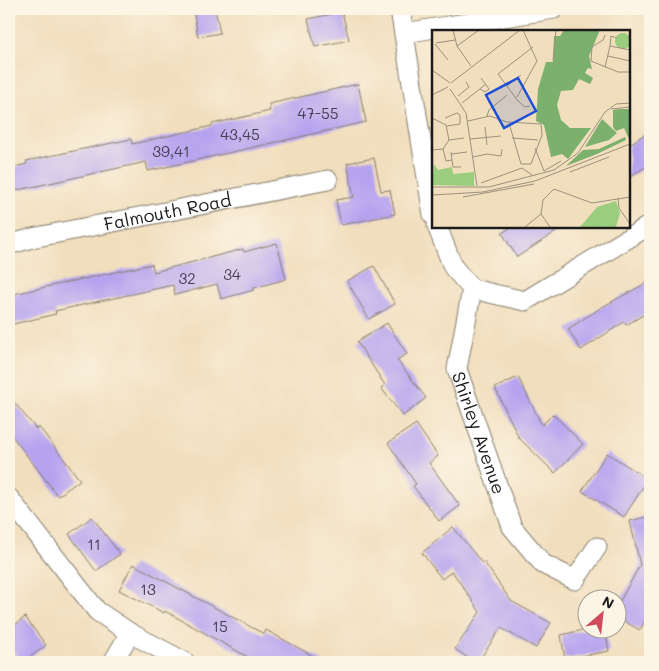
<svg xmlns="http://www.w3.org/2000/svg" width="659" height="671" viewBox="0 0 659 671" font-family="Mali,sans-serif">
	<style>
		.building { fill: #b5a3ef }
		.lines { fill: none; stroke-linecap: round; stroke-linejoin: round }
		.street-casing { stroke: #867d6c; stroke-width: 21 }
		.street { stroke: #fff; stroke-width: 19 }
		.labels { text-anchor: middle; dominant-baseline: central; stroke-width: 4.5; stroke-linejoin: round; paint-order: stroke }
		.number-label { font-size: 15px; fill: #423e51 }
		.street-label { font-size: 18px; fill: #1c1c1c; stroke: #fcf5e5 }
		.inset-road { fill: none; stroke: #9c907d; stroke-width: 1 }
		.view { fill: #1d4ed8; fill-opacity: 0.15; stroke: #1d4ed8; stroke-width: 2.5 }
		.inset-edge { fill: none; stroke: #1c1c1c; stroke-width: 2.5 }
	</style>
	<rect width="100%" height="100%" fill="#fcf5e5"/>
	<filter id="ink" filterUnits="userSpaceOnUse"><feTurbulence type="fractalNoise" baseFrequency=".02" numOctaves="2"/><feDisplacementMap in="SourceGraphic" scale="10" xChannelSelector="R" yChannelSelector="G"/><feConvolveMatrix kernelMatrix="1 2 1 2 8 2 1 2 1" color-interpolation-filters="sRGB"/></filter>
	<filter id="wash" filterUnits="userSpaceOnUse"><feTurbulence type="fractalNoise" baseFrequency=".0096" numOctaves="4" result="noise"/><feDisplacementMap in="SourceGraphic" scale="20" xChannelSelector="R" yChannelSelector="G"/><feGaussianBlur stdDeviation="1.12" result="paint"/><feColorMatrix in="noise" values="0 0 0 0 0 0 0 0 0 0 0 0 0 0 0 0 0 1.4 0 .05"/><feComposite in="paint" operator="in"/></filter>
	<g filter="url(#wash)">
		<rect width="100%" height="100%" fill="#f1debd"/>
		<g id="blocks">
			<path class="building" d="M193,9H215L220,33L198,37Z
				M342,12L349,40L315,47L308,19Z
				M358,84L366,122L148,171L146,162L9,192V168L27,164L26,161L131,139L132,144L212,126V124L270,111L269,104Z
				M650,131V164L628,178V145Z
				M374,158L381,191L390,190L395,214L341,225L336,200L354,197L347,163Z
				M513,226H565L517,257L502,233Z
				M277,243L286,279L254,288V290L221,299L217,284L175,295L173,285L55,311L56,314L9,325V295L152,264L154,272L243,249L244,252Z
				M374,266L395,304L369,319L347,281Z
				M650,281V311L626,325L624,322L581,350L568,329L602,307Z
				M387,323L407,354L397,360L426,398L403,416L381,388L385,385L357,342Z
				M518,377L542,425L553,414L583,444L555,473L519,438L495,388Z
				M9,396L36,429L39,427L80,480L58,496L9,432Z
				M416,424L438,456L429,463L460,506L439,521L413,486L416,484L388,443Z
				M607,453L648,479L624,517L582,491Z
				M650,516V612L640,630L616,617V608L640,565L630,521Z
				M92,517L120,554L96,571L69,534Z
				M453,527L482,563L484,562L511,601L551,623L536,648L501,628L478,662H474L455,649L480,612L452,571L442,579L422,553Z
				M133,564L264,634L266,630L324,662H257L165,611L164,613L119,590Z
				M25,617L46,645L24,662H21L9,645V630Z
				M592,628H605L609,651L565,659L561,635Z"/>
		</g>
	</g>
	<g filter="url(#ink)">
		<use href="#blocks" fill-opacity="0" stroke="#867d6c" stroke-width="1"/>
		<g class="lines">
			<g class="street-casing">
				<g id="street">
					<path d="M400,9L433,215"/>
					<path d="M404,33L554,9"/>
					<path id="s1" d="M437,226L453,267L472,289L457,369L512,527L543,564L575,580L597,547"/>
					<path id="s2" d="M9,245L32,238L328,180"/>
					<path d="M472,289L525,301L650,225"/>
					<path d="M9,498L97,611L130,633L185,662"/>
					<path d="M113,662L130,633"/>
				</g>
			</g>
			<use href="#street" class="street"/>
		</g>
	</g>
	<g class="labels">
		<g class="number-label">
			<text x="318" y="113">47-55</text>
			<text x="240" y="134">43,45</text>
			<text x="171" y="151">39,41</text>
			<text x="232" y="274">34</text>
			<text x="187" y="278">32</text>
			<text x="94" y="544">11</text>
			<text x="148" y="589">13</text>
			<text x="220" y="626">15</text>
		</g>
		<g class="street-label">
			<text stroke="none"><textPath href="#s2" startOffset="162">Falmouth Road</textPath></text>
			<text stroke="none"><textPath href="#s1" startOffset="222">Shirley Avenue</textPath></text>
		</g>
	</g>
	<g transform="translate(432 30)">
		<rect width="198" height="198" fill="#f1debd"/>
		<path d="M183 11a8 8 0 1 1 16 0a8 8 0 1 1-16 0ZM2,134L6,140L20,137L21,144L42,142V156L0,155ZM184,171L188,183L184,197H148L165,177Z" fill="#9ace7e"/>
		<path d="M132,0H168L157,26L160,39L156,38L153,43L161,48L158,54L147,49L141,60L129,61L125,75L129,90L138,98H159L136,129L130,124L119,127L112,95L104,91L106,59L114,32H121L122,6H128ZM187,79H197V109L192,98L184,101L181,97V80ZM170,89L185,103L177,110L153,117ZM193,107L194,110L165,124L134,136L151,120L167,119Z" fill="#7bb16d"/>
		<path class="inset-road" d="M21,0L25,16L39,36M173,5L171,10L160,17L159,31L186,42H198M4,13L23,10M3,14L16,30M25,16L47,0M178,16L179,6L185,8M176,26L198,31M121,31L124,0M173,37L178,16L198,20M0,40L18,53M19,53L88,0M75,56L89,45M18,59L34,83L45,156M48,59L53,62L57,59L49,48M0,65L16,57M26,66L37,57L34,52M85,67L105,31L91,0M30,73L54,54M98,76L93,77L86,71L66,44L101,17M179,79L198,77M55,86L57,80L75,65M0,88L14,95L17,110L11,119L0,120M13,88L25,83L28,85V94L15,96M36,91L58,86L75,92L109,94L110,105L99,134H89M77,93L89,134M53,97L55,115M80,108L106,110M38,109L69,106M17,110L32,108M103,118L112,141L129,131M11,119L14,131L20,130L19,122M20,124L35,122M41,127L55,124L69,126L70,119M20,130L21,137H29M138,142L177,127M49,153L90,138L100,145M0,157H57L122,140L146,123L173,82L184,74L198,73M0,165L51,162L103,151L198,114M31,167L102,154M186,168L187,178L198,194M109,184L111,170L122,159L160,173L198,167M109,184L118,197M93,197L109,184"/>
		<path class="view" d="M86,48L104,81L72,98L54,65Z"/>
		<rect width="198" height="198" class="inset-edge"/>
	</g>
	<rect width="659" height="671" fill="none" stroke="#fcf5e5" stroke-width="30"/>
	<g transform="translate(602 614) rotate(28)"><circle r="24" fill="#fcf5e5" stroke="#a29e95"/>
	<path d="M0-4L9 19L0 12L-9 19Z" fill="#d1495b"/>
	<text y="-8" font-size="14" font-weight="bold" text-anchor="middle" fill="#1c1c1c">N</text>
	</g>
</svg>
